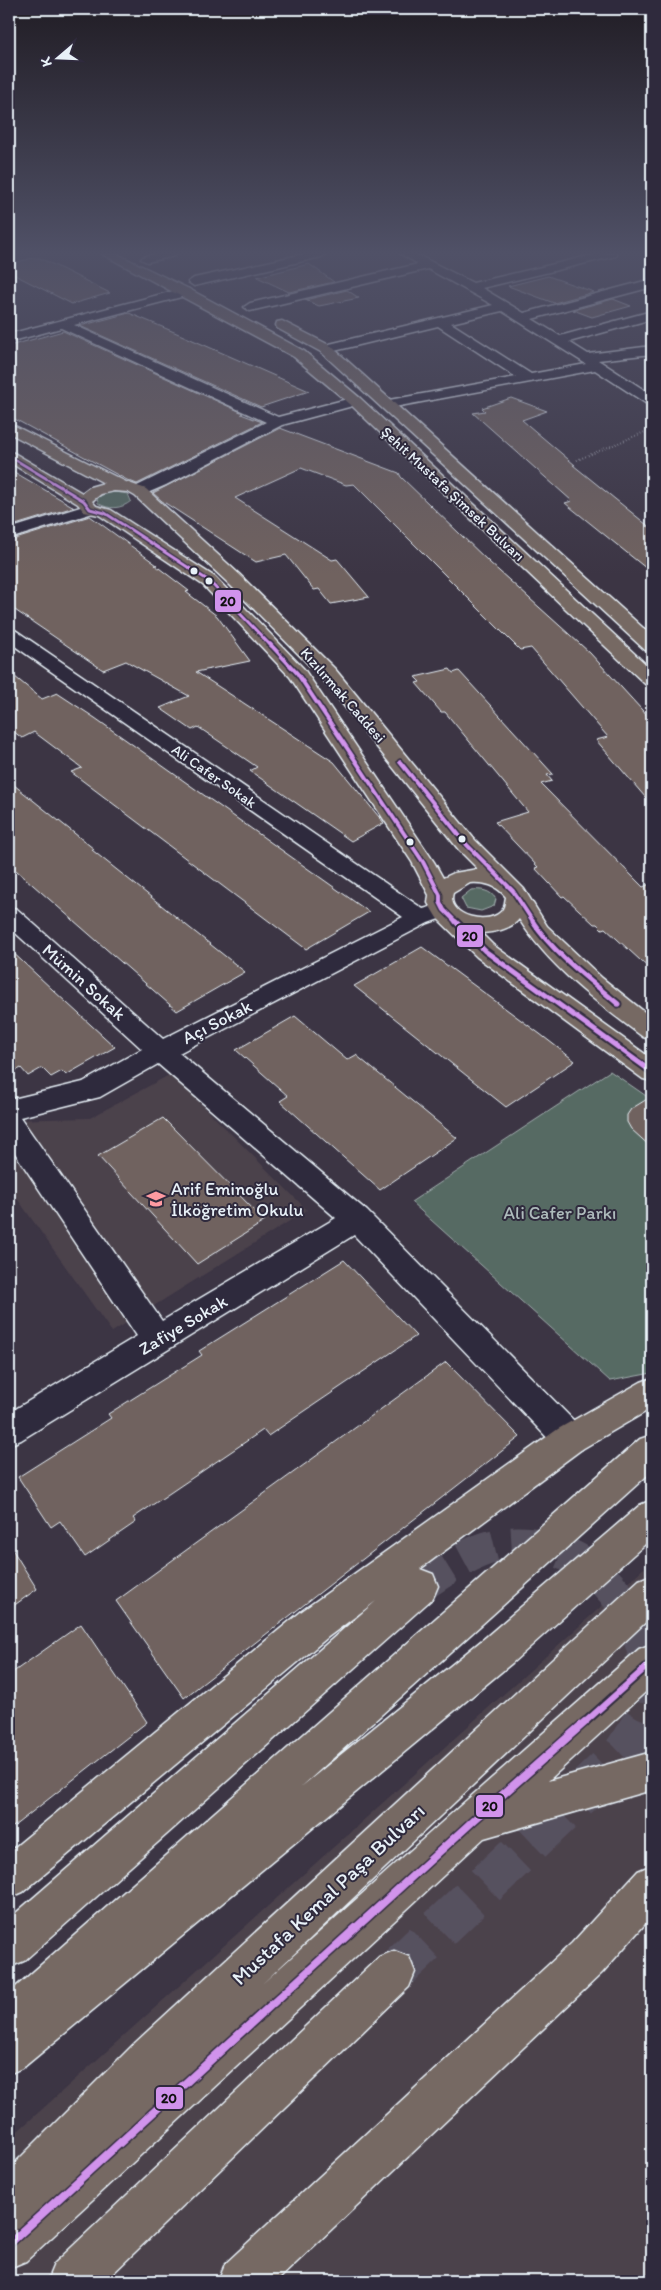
<svg xmlns="http://www.w3.org/2000/svg" width="661" height="2290" viewBox="0 0 661 2290" font-family="Itim,sans-serif">
	<style>
		.built { fill: #4c424c }
		.green { fill: #576a63; stroke: #a0aeae }
		.building { fill: #70625e; stroke: #e8f1f8 }
		.lines { fill: none; stroke-linecap: round; stroke-linejoin: round }
		.major-tunnel-far1 { stroke: #56515f; stroke-width: 34; stroke-dasharray: 34 17; stroke-linecap: butt }
		.major-tunnel { stroke: #56515f; stroke-width: 42; stroke-dasharray: 42 21; stroke-linecap: butt }
		.minor-casing { stroke: #e8f1f8; stroke-width: 3 }
		.major-casing { stroke: #e8f1f8; stroke-width: 3 }
		.path { stroke: #e8f1f8; stroke-width: 2; stroke-dasharray: 0.5 2.5; stroke-linecap: butt }
		.minor { fill: #2f2a3d; fill-rule: evenodd }
		.major { fill: #766964; fill-rule: evenodd }
		.bus-1-far4-casing { stroke: #2f2a3d; stroke-width: 5.5 }
		.bus-1-far3-casing { stroke: #2f2a3d; stroke-width: 7 }
		.bus-1-far2-casing { stroke: #2f2a3d; stroke-width: 9 }
		.bus-1-far1-casing { stroke: #2f2a3d; stroke-width: 10 }
		.bus-1-casing { stroke: #2f2a3d; stroke-width: 11 }
		.bus-1-far4 { stroke: #d193ec; stroke-width: 3 }
		.bus-1-far3 { stroke: #d193ec; stroke-width: 4 }
		.bus-1-far2 { stroke: #d193ec; stroke-width: 5 }
		.bus-1-far1 { stroke: #d193ec; stroke-width: 6 }
		.bus-1 { stroke: #d193ec; stroke-width: 8 }
		.bus-dot { fill: #e8f1f8; stroke: #2f2a3d; stroke-width: 2 }
		.labels { text-anchor: middle; dominant-baseline: central; stroke-width: 4; stroke-linejoin: round; paint-order: stroke }
		.far-street-label { font-size: 15px; fill: #e8f1f8; stroke: #2f2a3d }
		.street-label { font-size: 18px; fill: #e8f1f8; stroke: #2f2a3d }
		.poi-label { font-size: 18px; fill: #e8f1f8; stroke: #2f2a3d; text-anchor: start }
		.park-label { font-size: 18px; fill: #aebbbc; stroke: #2f2a3d }
		.near-street-label { font-size: 21px; fill: #e8f1f8; stroke: #2f2a3d }
		.line-badge { stroke: #2f2a3d; stroke-width: 2 }
		.pale-badge-label { font-size: 14px; text-anchor: middle; font-weight: bold; fill: #111 }
	</style>
	<rect width="100%" height="100%" fill="#3c3544"/>
	<filter id="ink" filterUnits="userSpaceOnUse"><feTurbulence type="fractalNoise" baseFrequency=".02" numOctaves="2"/><feDisplacementMap in="SourceGraphic" scale="10" xChannelSelector="R" yChannelSelector="G"/><feConvolveMatrix kernelMatrix="1 2 1 2 8 2 1 2 1" color-interpolation-filters="sRGB"/></filter>
	<g filter="url(#ink)">
		<path class="built" d="M171,1074L307,1210L112,1332L9,1187V1120L90,1118Z
			M644,1568L652,1576V2281H9V2139Z"/>
		<path class="green" d="M114,492L128,494L131,501C122,509 108,510 98,503L97,498L104,494Z
			M471,890C481,889 490,890 496,899L494,906L481,911L466,908L461,898Z
			M610,1071L652,1100V1373L610,1381L411,1202Z"/>
		<path class="building" d="M33,258H40L110,293L72,304L9,272V264Z
			M309,264L334,282L289,292L257,277Z
			M548,276L594,292L554,303L508,286Z
			M347,290L359,298L319,306L305,300Z
			M613,299L631,306L592,317L573,310Z
			M129,313L179,334L309,391L261,407L80,326Z
			M63,331L243,413L241,414L262,422L137,484L127,480L9,416V346Z
			M511,398L547,411L522,420L575,465H573L652,529V573L565,503L572,501L473,413L485,411L482,408Z
			M280,428L399,473L401,477L489,562L590,653L652,721V805L596,740L608,737L531,648L520,650L354,484L346,485L301,468L235,498L332,560L337,559L369,597L331,604L319,589L314,590L286,555L256,562L162,501L153,493Z
			M9,469L74,507L9,527Z
			M90,516L157,565H155L189,591L186,592L217,616L250,661L196,672L334,762L384,823L351,841L250,771L257,767L198,727L192,730L160,708L189,696L126,661L103,670L9,606V541Z
			M450,669L453,673L459,671L553,774L547,775L552,781L541,784L643,887L652,883V971L605,928L602,929L597,924H594L564,896L562,897L535,868L538,867L495,822L528,812L445,712H441L416,683L420,682L415,677Z
			M9,672L42,699L57,693L95,718L369,912L306,949L71,772L82,768L34,732L22,738L9,728Z
			M9,781L94,849L92,850L245,972L177,1011L9,864Z
			M422,947L540,1034L575,1061L506,1107L354,986Z
			M9,949L67,1003L115,1047L66,1075L62,1071L51,1077L42,1068L28,1076L21,1068L9,1075Z
			M295,1016L347,1060L356,1055L457,1138L380,1190L280,1101L288,1096L236,1050Z
			M652,1096V1148L631,1129L627,1122V1115L631,1109Z
			M163,1118L265,1221L197,1264L98,1156Z
			M344,1260L416,1336L268,1436L263,1430L133,1518L136,1522L85,1557L60,1521L51,1527L18,1477L111,1418L108,1414L202,1355L199,1351Z
			M446,1362L520,1437L184,1698L116,1601Z
			M9,1544L37,1589L9,1609Z
			M81,1624L147,1722L9,1830V1675Z"/>
		<g class="lines">
			<path class="major-tunnel-far1" d="M420,1586C447,1568 475,1547 508,1544C579,1538 635,1597 647,1663C650,1683 651,1704 643,1723"/>
			<path class="major-tunnel" d="M394,1972L625,1752L644,1722"/>
			<g class="minor-casing">
				<path id="minor" d="M153,254H177L175,256L147,262L141,259L143,257Z
					M304,254H327L321,257L194,286L188,282L194,278Z
					M401,254H416L473,283L597,254H618L616,256L482,288L524,313L652,279V287L532,319L560,336L652,311V319L569,342L588,354L652,346V354L598,360L652,395V405L647,404L595,370L389,408L384,407L382,404L389,400L516,377L438,326L326,353L321,352L319,349L321,346L493,305L428,269L250,311L244,307L250,303L418,264ZM502,311L586,364L531,374L451,323Z
					M185,288L189,289L191,292L189,295L74,325L278,417L355,397L362,401L360,404L282,425L166,485L145,494H133L131,491L133,488L266,422L61,328L9,342V334Z
					M90,504L96,506L98,509L96,512L9,539V529Z
					M9,629L15,630L423,909L434,906L442,908L446,913L442,918L428,923L179,1053L367,1211L582,1429L586,1439L582,1449L570,1454L558,1449L354,1235L21,1440L9,1445V1413L137,1336L9,1144V1100L83,1082L142,1049L9,927V907L17,909L163,1039L403,917L9,642ZM158,1064L336,1218L162,1321L20,1117L100,1097Z"/>
			</g>
			<g class="major-casing">
				<path id="major" d="M102,254H117L189,289L304,351L360,398L652,670V686L645,684L350,404L294,357Z
					M282,321L331,346L652,636V651L645,650L321,352L277,328L276,325L277,322Z
					M9,423L126,482L146,489L239,574L335,669L475,840L524,889L547,926L602,978L652,1018V1040L643,1037C599,1004 549,967 519,919C510,930 494,932 481,933L493,945L652,1059V1081L643,1079L477,957L437,918L428,903L429,895L412,862L290,677L203,585L99,515L84,512L78,504L9,462V452L14,453L82,493L90,487L104,483L9,433ZM114,491L128,492L135,496L227,582L321,677L459,850L478,869L454,873L443,878L434,862L304,669L215,577L111,510L96,506L92,501L101,494ZM470,883C485,882 496,885 506,897C505,901 505,906 503,909C492,927 445,917 453,893Z
					M652,1378V1408L582,1449L420,1569L433,1574L438,1586L433,1598L24,1961L9,1967V1919L376,1601L328,1637L23,1892L9,1898V1852L302,1611L558,1429L641,1382Z
					M652,1435V1471L301,1787L486,1637L640,1505L652,1500V1538L512,1663L24,2067L9,2074V1993L640,1439Z
					M652,1575V1616L262,1984L460,1806L639,1649L652,1644V1686L548,1781L652,1752V1790L484,1838L26,2261L9,2268V2169L136,2042L639,1580Z
					M652,1865V1916L602,1973L277,2281H218L225,2264L572,1943L638,1871Z
					M394,1951L409,1957L415,1972L409,1987L105,2281H47L54,2264L379,1957Z"/>
			</g>
			<path class="path" d="M577,460L652,429"/>
			<use href="#minor" class="minor"/>
			<use href="#major" class="major"/>
			<g class="bus-1-far4-casing">
				<path id="bus-1-far4" d="M9,456L84,501L90,509L105,513L209,581L271,646"/>
			</g>
			<g class="bus-1-far3-casing">
				<path id="bus-1-far3" d="M270,644L297,673L423,862L440,895V902L444,910L457,923
					M400,762L467,845L513,891L534,923"/>
			</g>
			<g class="bus-1-far2-casing">
				<path id="bus-1-far2" d="M456,922L485,951L652,1072
					M533,922C553,953 590,980 618,1004"/>
			</g>
			<g class="bus-1-far1-casing">
				<path id="bus-1-far1" d="M584,1723L652,1662"/>
			</g>
			<g class="bus-1-casing">
				<path id="bus-1" d="M9,2244L474,1820L585,1722"/>
			</g>
			<use href="#bus-1-far4" class="bus-1-far4"/>
			<use href="#bus-1-far3" class="bus-1-far3"/>
			<use href="#bus-1-far2" class="bus-1-far2"/>
			<use href="#bus-1-far1" class="bus-1-far1"/>
			<use href="#bus-1" class="bus-1"/>
		</g>
	</g>
	<linearGradient id="sky" x2="0" y2="1"><stop stop-color="#211d25"/><stop offset="0.44" stop-color="#505167"/><stop offset="1" stop-color="#505167" stop-opacity="0"/></linearGradient>
	<rect width="661" height="575" fill="url(#sky)"/>
	<defs>
		<g id="school-bare" transform="scale(1.5)"><path d="M0-5L7-2L0 1L-7-2ZM-4 1L0 2.5L4 1V4Q0 6-4 4Z" fill="#ff9aa2" stroke="#2f2a3d" stroke-width="2.5" paint-order="stroke"/></g>
	</defs>
	<g fill-rule="evenodd">
		<use href="#school-bare" x="156" y="1199"/>
	</g>
	<g class="bus-dot">
		<circle cx="194" cy="571" r="4.5"/>
		<circle cx="209" cy="581" r="4.5"/>
		<circle cx="462" cy="839" r="4.5"/>
		<circle cx="410" cy="842" r="4.5"/>
	</g>
	<g class="labels">
		<g class="far-street-label">
			<text transform="translate(453 494) rotate(43)">Şehit Mustafa Şimsek Bulvarı</text>
			<text transform="translate(343 695) rotate(49)">Kızılırmak Caddesi</text>
			<text transform="translate(214 776) rotate(35)">Ali Cafer Sokak</text>
		</g>
		<g class="street-label">
			<text transform="translate(84 982) rotate(42)">Mümin Sokak</text>
			<text transform="translate(217 1022) rotate(-27)">Açı Sokak</text>
			<text transform="translate(183 1325) rotate(-31)">Zafiye Sokak</text>
		</g>
		<g class="poi-label">
			<text x="171" y="1189">Arif Eminoğlu<tspan x="171" dy="21">İlköğretim Okulu</tspan></text>
		</g>
		<g class="park-label">
			<text x="560" y="1213">Ali Cafer Parkı</text>
		</g>
		<g class="near-street-label">
			<text transform="translate(328 1894) rotate(-43)">Mustafa Kemal Paşa Bulvarı</text>
		</g>
	</g>
	<g class="line-badge">
		<rect x="214" y="589" width="28" height="24" rx="5" fill="#d193ec"/>
		<rect x="456" y="924" width="28" height="24" rx="5" fill="#d193ec"/>
		<rect x="475" y="1794" width="29" height="24" rx="5" fill="#d193ec"/>
		<rect x="155" y="2086" width="29" height="24" rx="5" fill="#d193ec"/>
	</g>
	<g class="pale-badge-label">
		<text x="228" y="606">20</text>
		<text x="470" y="941">20</text>
		<text x="490" y="1811">20</text>
		<text x="169" y="2103">20</text>
	</g>
	<rect width="661" height="2290" fill="none" stroke="#2f2a3d" stroke-width="30"/>
	<rect x="15" y="15" width="631" height="2260" fill="none" stroke="#e8f1f8" stroke-width="2" filter="url(#ink)"/>
	<g transform="translate(58 58) rotate(251)" stroke="#2f2a3d" stroke-width="4" paint-order="stroke">
	<path d="M0-4L9 19L0 12L-9 19Z" fill="#e8f1f8"/>
	<text y="-8" font-size="14" font-weight="bold" text-anchor="middle" fill="#e8f1f8">K</text>
	</g>
</svg>
